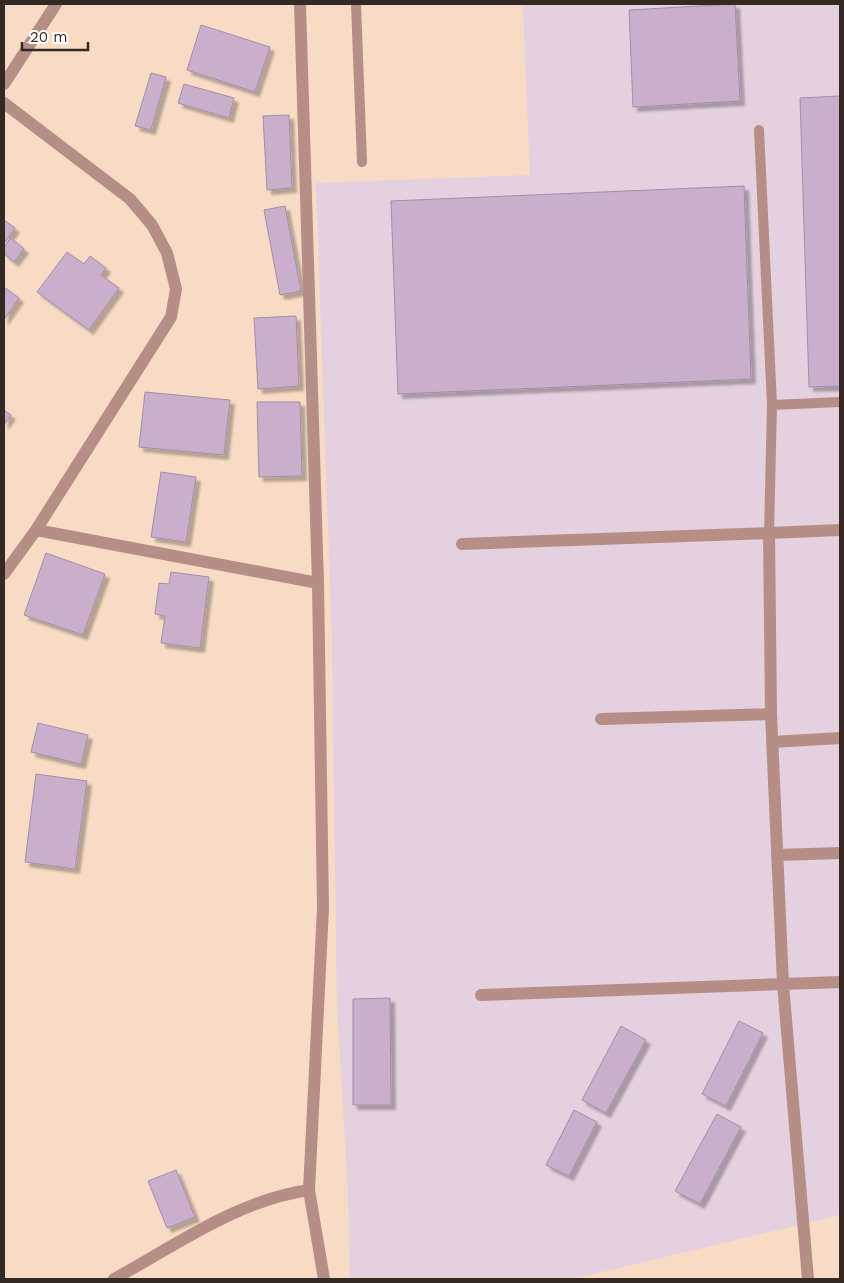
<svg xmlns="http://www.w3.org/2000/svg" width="844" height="1283" viewBox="0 0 844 1283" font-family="'Work Sans',sans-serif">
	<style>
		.industrial { fill: #e4d0df }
		.building { fill: #c9afcc; stroke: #a38da6; filter: url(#shadow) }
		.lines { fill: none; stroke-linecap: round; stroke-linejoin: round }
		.service { stroke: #b58e86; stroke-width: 10 }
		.minor { stroke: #b58e86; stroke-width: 12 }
	</style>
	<defs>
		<filter id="shadow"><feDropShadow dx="4.5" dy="4.5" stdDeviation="1" flood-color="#0004"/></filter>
	</defs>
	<rect width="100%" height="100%" fill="#f7dbc4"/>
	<path class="industrial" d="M523,4H840V1215L573,1279H350L348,1191L337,1007L332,640L316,183L530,175Z"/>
	<path class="building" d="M735,4L740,101L633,107L629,10Z
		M201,25L270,47L255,92L187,70Z
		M151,73L166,77L151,130L135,126Z
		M184,84L234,98L229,118L178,103Z
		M840,96V386L809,387L800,98Z
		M289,115L292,188L267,190L263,116Z
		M744,186L751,379L398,394L391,201Z
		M285,206L301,291L280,295L264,210Z
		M4,220L15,228L4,244Z
		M11,238L24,249L14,262L4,254V247Z
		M67,252L84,264L90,256L106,268L101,275L119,288L89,330L37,292Z
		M4,287L19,298L4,320Z
		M296,316L299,386L258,389L254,318Z
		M145,392L230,400L224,455L139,447Z
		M257,402H300L302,476L259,477Z
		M4,410L11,415L4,425Z
		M161,472L196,477L186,542L151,537Z
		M46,553L105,574L83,635L24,615Z
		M171,572L209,577L200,648L161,643L165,616L155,614L159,583L169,584Z
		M38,723L88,735L81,764L31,752Z
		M36,774L87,781L75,869L25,862Z
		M390,998L391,1105H353V999Z
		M739,1021L763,1033L726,1106L702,1094Z
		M621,1026L646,1040L606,1113L582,1100Z
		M574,1110L597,1122L569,1176L546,1165Z
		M717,1114L741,1127L700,1204L675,1191Z
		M176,1170L195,1217L167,1228L148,1181Z"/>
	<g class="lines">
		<path class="service" d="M356,4L362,162
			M759,130L772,405L769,533
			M772,405L840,402"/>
		<path class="minor" d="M300,4L318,583L323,908L309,1190L324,1279
			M4,84L56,4
			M4,103L130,199L152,225L167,253L176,289L171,317L36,530L4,574
			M36,530L318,583
			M769,533L840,530
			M462,544L769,533L771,714L783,984L840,982
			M601,719L771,714
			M772,742L840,738
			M777,855L840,853
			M481,995L783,984L808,1279
			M114,1279C176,1245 238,1200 309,1190"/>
	</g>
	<rect width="844" height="1283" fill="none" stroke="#342a21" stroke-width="10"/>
	<path d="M22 42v8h66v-8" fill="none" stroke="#342a21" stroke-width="2.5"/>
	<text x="30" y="42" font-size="15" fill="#342a21" stroke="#ffffff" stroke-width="4" paint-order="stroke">20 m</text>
</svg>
